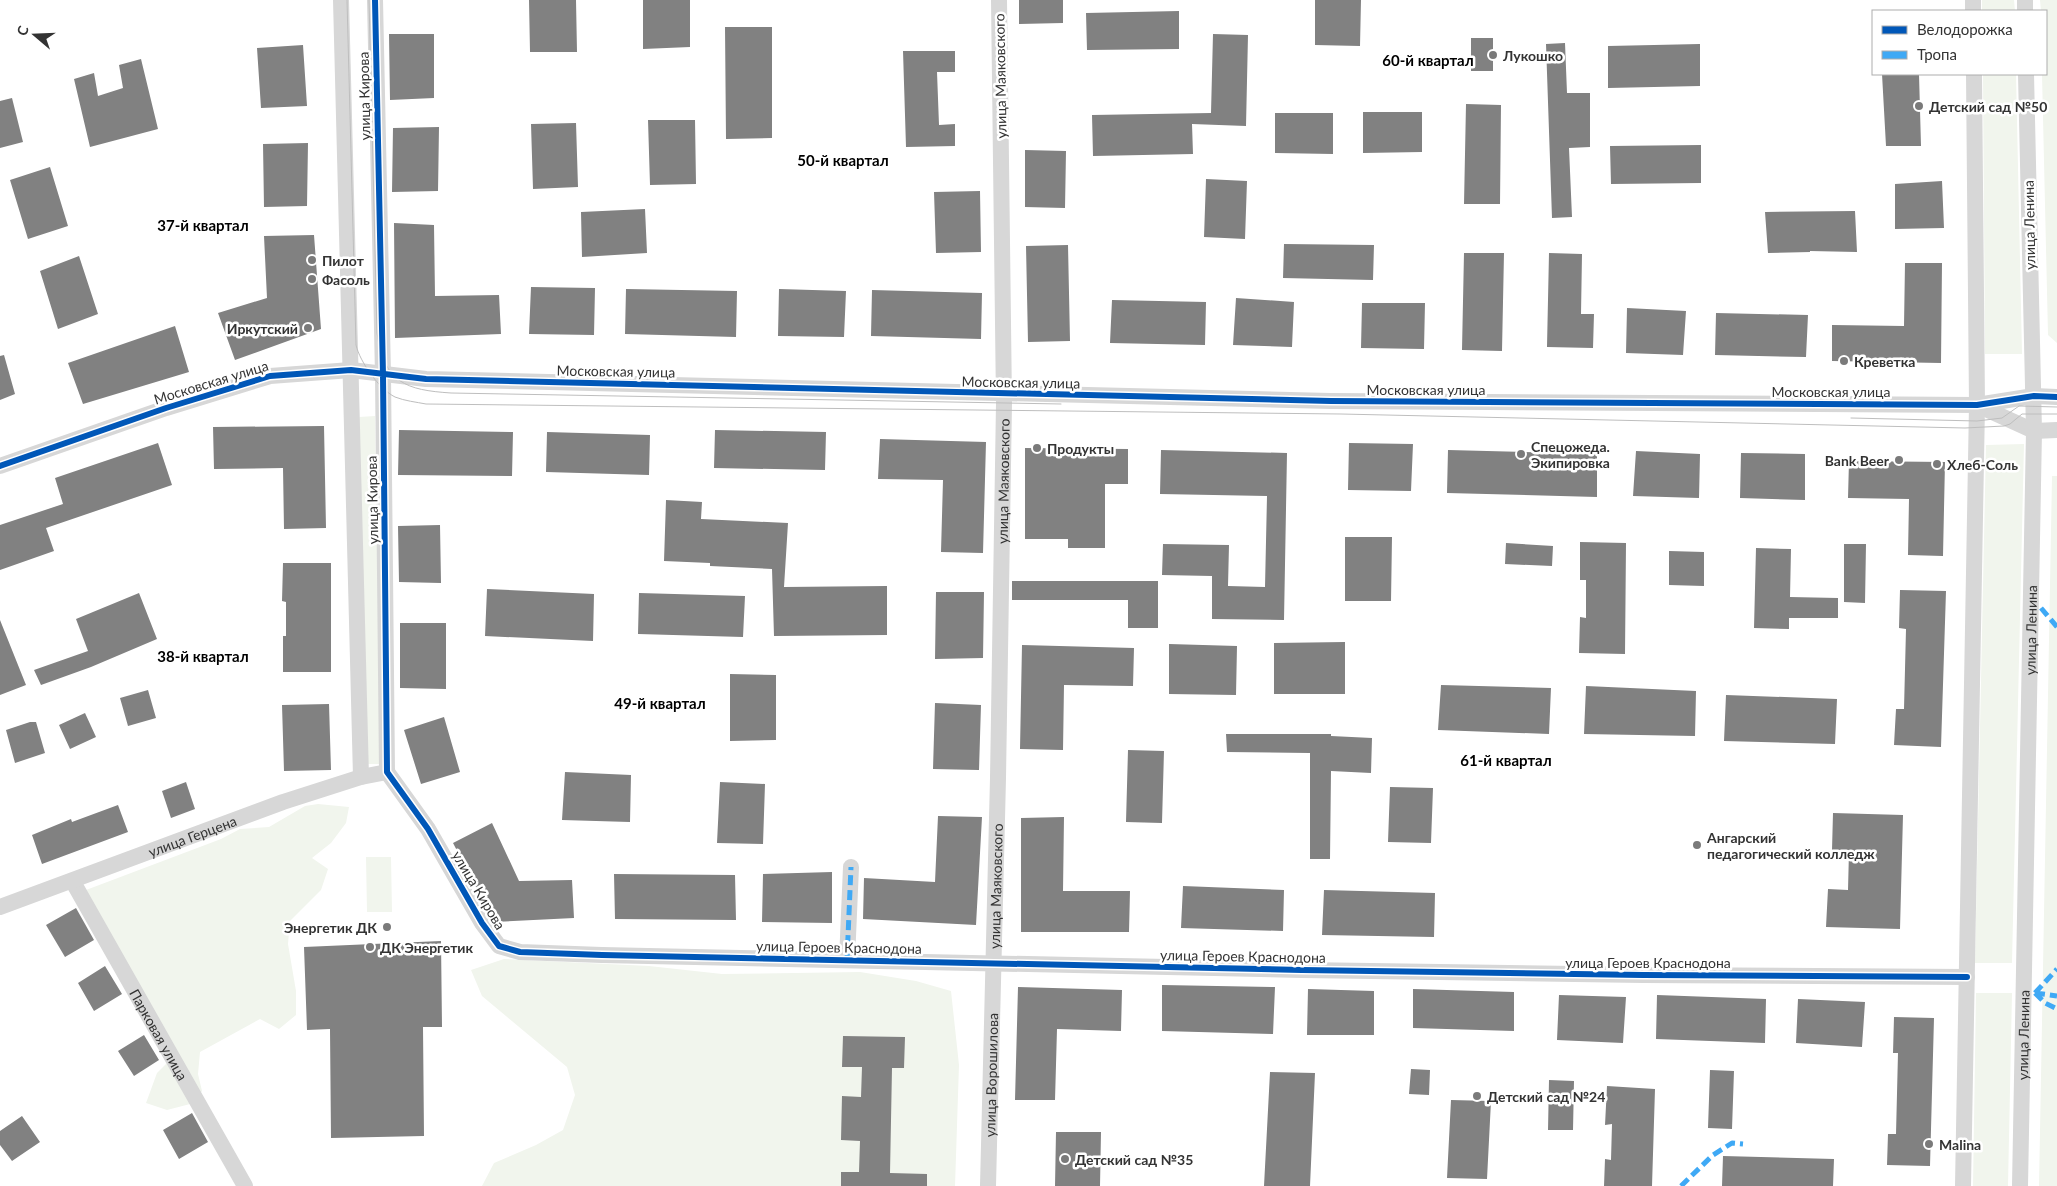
<svg xmlns="http://www.w3.org/2000/svg" width="2057" height="1186" viewBox="0 0 2057 1186" font-family="Lato,sans-serif">
	<style>
		.green { fill: #f1f5ed }
		.building { fill: #818181 }
		.lines { fill: none; stroke-linecap: round; stroke-linejoin: round }
		.minor { stroke: #d7d7d7; stroke-width: 16 }
		.tram { stroke: #bebebe; stroke-width: 1 }
		.quiet { stroke: #3fa9f5; stroke-width: 5; stroke-dasharray: 10 5; stroke-linecap: butt }
		.cycleway-casing { stroke: #fff; stroke-width: 9 }
		.cycleway { stroke: #0057b8; stroke-width: 6 }
		.poi-dot { fill: #7a7a7a; stroke: #fff; stroke-width: 2 }
		.labels { text-anchor: middle; dominant-baseline: central; stroke-width: 5; stroke-linejoin: round; paint-order: stroke }
		.poi-label { font-size: 14px; font-weight: bold; fill: #333; stroke: #fff; text-anchor: start }
		.street-label { font-size: 14px; fill: #333; stroke: #fff }
		.neighbourhood-label { font-size: 15px; font-weight: bold; fill: #000; stroke: #fff }
	</style>
	<rect width="100%" height="100%" fill="#fff"/>
	<path class="green" d="M1982,0H2014L2015,11H1982Z
		M2040,0H2057V343L2048,335L2042,74H2046V11H2041Z
		M1983,74H2016L2022,354H1985Z
		M375,416L381,764H365L359,417Z
		M2024,444L2012,963H1975L1986,445Z
		M2052,476H2057V1186H2039Z
		M318,804L349,807L346,823L331,843L312,858L328,869L321,890L290,921L288,944L296,991V1015L279,1029L260,1019L200,1052L198,1074L202,1091L194,1103L167,1110L146,1103L157,1073L175,1055L86,890L221,839L240,829L269,827L305,806Z
		M366,857H391L392,912H367Z
		M504,959L649,966L722,974L860,972L916,981L951,991L959,1065L955,1186H482L494,1163L536,1145L563,1130L575,1095L567,1067L482,996L471,970Z
		M1976,993H2012L2008,1186H1973Z"/>
	<path class="building" d="M529,0H576L577,52H530Z
		M643,0H690V47L643,49Z
		M1019,0H1063V23L1019,24Z
		M1315,0H1361L1360,46L1315,45Z
		M1179,11V49L1087,50L1086,13Z
		M725,27H772V138L726,139Z
		M389,34H434V98L390,100Z
		M1213,34L1248,35L1246,126L1192,124L1193,154L1093,156L1092,115L1211,113Z
		M1471,38H1493V71H1471Z
		M1565,43L1567,93H1590V147L1569,148L1572,217L1552,218L1546,44Z
		M1700,44V86L1608,88V46Z
		M303,45L307,106L261,108L257,48Z
		M903,51H955V72H937L939,125L955,124V146L906,147Z
		M141,59L158,129L90,147L74,79L94,73L98,96L123,88L119,65Z
		M1882,74H1919L1921,146H1886Z
		M12,98L23,142L0,148V101Z
		M1466,104L1501,105L1500,204H1464Z
		M1363,112H1422V152L1363,153Z
		M1275,113H1333V154L1275,153Z
		M648,120H695L696,184L650,185Z
		M576,123L578,187L533,189L531,124Z
		M439,127L438,191L392,192L393,128Z
		M308,143L307,206L264,207L263,144Z
		M1701,145V183L1611,184L1610,146Z
		M1025,150L1066,151L1065,208L1025,207Z
		M50,167L68,226L28,239L10,180Z
		M1206,179L1247,181L1245,239L1204,237Z
		M1942,181L1944,228L1895,229V184Z
		M980,191L981,252L936,253L934,192Z
		M645,209L647,253L582,257L581,212Z
		M1855,211L1857,252L1810,251V252L1768,253L1765,212Z
		M394,223L434,225L435,296L499,295L501,334L395,338Z
		M314,235L321,329L235,360L218,313L267,298L264,236Z
		M1284,244L1374,245L1373,280L1283,278Z
		M1068,245L1070,341L1028,342L1026,246Z
		M1464,253H1504L1502,351L1462,350Z
		M1549,253L1582,254L1581,314H1594L1593,348L1547,347Z
		M79,256L98,314L58,329L40,271Z
		M1905,263H1942L1941,363L1832,361V325L1904,326Z
		M531,287L595,288L594,335L529,334Z
		M626,289L737,291L736,337L625,334Z
		M779,289L846,291L844,337L778,336Z
		M872,290L982,293L981,339L871,336Z
		M1236,298L1294,302L1292,347L1233,345Z
		M1112,300L1206,302L1205,345L1110,343Z
		M1362,303H1425L1424,349L1361,348Z
		M1627,308L1686,311L1683,355L1626,353Z
		M1716,313L1808,315L1806,357L1715,355Z
		M175,326L189,372L83,404L68,363Z
		M4,355L15,394L0,400V356Z
		M324,426L326,528L284,529L283,468L214,469L213,427Z
		M399,430L513,432L512,476L398,475Z
		M715,430L826,432L825,470L714,468Z
		M547,432L650,435L649,475L546,472Z
		M880,439L986,442L983,553L941,552L943,480L878,479Z
		M158,443L172,485L46,528L54,551L0,570V525L63,504L55,478Z
		M1349,443L1413,444L1411,491L1348,490Z
		M1025,448L1128,449V484H1105V548H1068V539H1025Z
		M1161,450L1287,453L1284,620L1212,619V576L1162,575L1163,544L1229,545L1228,586L1265,587L1267,496L1160,494Z
		M1448,450L1597,454V497L1447,493Z
		M1636,451L1700,454L1699,498L1633,496Z
		M1741,453L1805,454V500L1740,498Z
		M1849,461L1945,462L1943,556L1908,555L1909,499L1848,498Z
		M666,500L702,502L701,519L788,523L784,587L887,586V635L774,636L772,569L710,566V563L664,561Z
		M440,525L441,583L399,582L398,526Z
		M1345,537H1392L1391,601H1345Z
		M1580,542L1626,543L1625,654L1579,653L1580,617L1586,618V580H1580Z
		M1506,543L1553,546L1552,566L1505,564Z
		M1844,544H1866L1865,603L1844,602Z
		M1756,548L1791,549L1790,597L1838,598V618H1789V629L1754,628Z
		M1669,551L1704,552V586L1669,585Z
		M283,563H331V672H283V636H286V602L282,601Z
		M1012,581H1158V628H1128V600H1012Z
		M487,589L594,594L593,641L485,636Z
		M1900,590L1946,591L1941,747L1894,745L1896,709H1904L1906,629L1899,628Z
		M936,592H984L983,658L935,659Z
		M139,593L157,639L91,667L41,685L34,670L88,651L76,619Z
		M639,593L745,596L743,637L638,634Z
		M0,620L26,685L0,695Z
		M400,623H446V689L400,688Z
		M1345,642V694H1274V643Z
		M1169,644L1237,646L1236,695L1169,694Z
		M1022,645L1134,648L1133,686L1064,685L1063,750L1020,749Z
		M730,674L776,675V740L730,741Z
		M1441,685L1551,688L1549,734L1438,730Z
		M1586,686L1696,691L1695,736L1584,734Z
		M148,690L156,718L128,726L120,698Z
		M1726,695L1837,699L1835,744L1724,741Z
		M935,703L981,705L979,770L933,769Z
		M329,704L331,770L284,771L282,705Z
		M85,713L96,737L70,749L59,725Z
		M444,717L460,772L421,784L404,730Z
		M30,722H36L45,753L15,763L6,730Z
		M1226,734H1331V736L1372,738L1371,773L1331,771L1330,859H1310V753L1227,752Z
		M1128,750L1164,751L1162,823L1126,822Z
		M565,772L631,775L630,822L562,820Z
		M186,782L195,809L171,818L162,791Z
		M720,782L765,784L763,844L717,843Z
		M1390,787L1433,788L1431,843L1388,842Z
		M118,805L128,832L42,864L32,835L71,819L72,822Z
		M1833,813L1903,815L1900,929L1826,927L1828,889L1848,890L1849,851L1832,850Z
		M938,816L982,817L976,925L863,919L864,878L935,882Z
		M1064,817L1063,891H1130L1129,932H1021V818Z
		M492,823L519,881L572,880L574,918L494,922L453,843Z
		M832,872V923L762,922L763,874Z
		M614,874L735,875L736,920L615,919Z
		M1183,886L1284,890L1283,931L1181,928Z
		M1324,890L1435,893L1434,937L1322,935Z
		M76,908L94,940L65,957L46,925Z
		M441,941L442,1027H423L424,1136L331,1138L330,1029L307,1030L304,947Z
		M105,966L122,994L94,1011L78,983Z
		M1162,985L1275,987L1273,1034L1162,1031Z
		M1018,987L1122,990L1121,1031L1057,1029L1055,1100H1015Z
		M1308,989L1374,991V1035H1307Z
		M1413,989L1514,992V1031L1413,1028Z
		M1559,995L1626,997L1623,1043L1557,1040Z
		M1657,995L1766,999L1765,1043L1656,1039Z
		M1798,999L1865,1002L1862,1047L1796,1043Z
		M1894,1017L1934,1018L1930,1166L1887,1165L1888,1134H1896L1898,1053H1893Z
		M144,1035L159,1060L134,1076L118,1051Z
		M843,1036L905,1037L904,1068H892L890,1173L927,1174V1186H841V1172H859L860,1141L841,1140L842,1096L861,1097L862,1067H842Z
		M1411,1069L1430,1070L1429,1095L1409,1094Z
		M1710,1070L1734,1071L1732,1129L1708,1128Z
		M1270,1072L1315,1073L1310,1186H1264Z
		M1549,1080L1574,1081L1573,1130H1548Z
		M1607,1086L1655,1089L1652,1186H1604L1605,1159L1611,1160L1612,1124L1605,1125Z
		M1451,1100L1491,1101L1487,1179L1447,1178Z
		M192,1113L208,1142L179,1159L163,1130Z
		M22,1116L40,1142L12,1161L0,1145V1131Z
		M1056,1132H1101L1100,1186H1055Z
		M1723,1156L1834,1159L1833,1186H1722Z"/>
	<g class="lines">
		<g class="minor">
			<path d="M341,0L361,777"/>
			<path d="M375,0L383,375L387,772L428,829L482,923L499,946L520,952L602,955L1302,970L1643,975L1967,977"/>
			<path d="M1973,0V11"/>
			<path d="M2025,0V11"/>
			<path d="M1977,405L2034,431L2057,430"/>
			<path d="M0,466L166,408L270,376L351,370L426,379L1331,401L1977,405L2034,396L2057,397"/>
			<path id="s1" d="M73,882L245,1186"/>
			<path id="s2" d="M0,907L283,802L361,777L387,772"/>
			<path d="M847,960L851,867"/>
			<path id="s3" d="M988,1186L998,778L1004,403L999,0"/>
			<path d="M1963,1186L1977,405L1974,74"/>
			<path id="s4" d="M2020,1186L2034,431L2026,74"/>
		</g>
		<path class="tram" d="M347,0L356,345C360,362 379,389 395,397C405,401 416,402 426,404L1341,414L1965,428L2004,426L2010,424L2022,414H2057
			M369,0L377,333C384,383 406,390 451,393L1061,404
			M1851,418L1977,421L2002,418L2019,406L2057,407"/>
		<path class="quiet" d="M2041,608L2057,627
			M847,960L851,867
			M2035,993L2057,969
			M2035,993L2045,1003L2057,1009
			M2035,993L2057,996
			M1681,1186L1713,1155L1732,1143L1743,1144"/>
		<g class="cycleway-casing">
			<path id="cycleway" d="M375,0L383,375L387,772L428,829L482,923L499,946L520,952L602,955L1302,970L1643,975L1967,977
				M0,466L166,408L270,376L351,370L426,379L1331,401L1977,405L2034,396L2057,397"/>
		</g>
		<use href="#cycleway" class="cycleway"/>
	</g>
	<g class="poi-dot">
		<circle cx="1493" cy="55" r="5"/>
		<circle cx="1919" cy="106" r="5"/>
		<circle cx="312" cy="260" r="5"/>
		<circle cx="312" cy="279" r="5"/>
		<circle cx="308" cy="328" r="5"/>
		<circle cx="1844" cy="361" r="5"/>
		<circle cx="1037" cy="448" r="5"/>
		<circle cx="1521" cy="454" r="5"/>
		<circle cx="1899" cy="460" r="5"/>
		<circle cx="1937" cy="464" r="5"/>
		<circle cx="1697" cy="845" r="5"/>
		<circle cx="387" cy="927" r="5"/>
		<circle cx="370" cy="947" r="5"/>
		<circle cx="1477" cy="1096" r="5"/>
		<circle cx="1929" cy="1144" r="5"/>
		<circle cx="1065" cy="1159" r="5"/>
	</g>
	<g class="labels">
		<g class="poi-label">
			<text x="1503" y="55">Лукошко</text>
			<text x="1929" y="106">Детский сад №50</text>
			<text x="322" y="260">Пилот</text>
			<text x="322" y="279">Фасоль</text>
			<text x="298" y="328" text-anchor="end">Иркутский</text>
			<text x="1854" y="361">Креветка</text>
			<text x="1531" y="446">Спецожеда.<tspan x="1531" dy="16">Экипировка</tspan></text>
			<text x="1047" y="448">Продукты</text>
			<text x="1889" y="460" text-anchor="end">Bank Beer</text>
			<text x="1947" y="464">Хлеб-Соль</text>
			<text x="1707" y="837">Ангарский<tspan x="1707" dy="16">педагогический колледж</tspan></text>
			<text x="377" y="927" text-anchor="end">Энергетик ДК</text>
			<text x="380" y="947">ДК Энергетик</text>
			<text x="1487" y="1096">Детский сад №24</text>
			<text x="1939" y="1144">Malina</text>
			<text x="1075" y="1159">Детский сад №35</text>
		</g>
		<g class="street-label">
			<text transform="translate(1000 76) rotate(-91)">улица Маяковского</text>
			<text transform="translate(364 96) rotate(-91)">улица Кирова</text>
			<text transform="translate(2029 225) rotate(-91)">улица Ленина</text>
			<text transform="translate(616 371) rotate(1)">Московская улица</text>
			<text transform="translate(211 382) rotate(-17)">Московская улица</text>
			<text transform="translate(1021 382) rotate(1)">Московская улица</text>
			<text x="1426" y="389">Московская улица</text>
			<text x="1831" y="391">Московская улица</text>
			<text stroke="none"><textPath href="#s3" startOffset="705">улица Маяковского</textPath></text>
			<text transform="translate(372 500) rotate(-91)">улица Кирова</text>
			<text stroke="none"><textPath href="#s4" startOffset="556">улица Ленина</textPath></text>
			<text stroke="none"><textPath href="#s2" startOffset="205">улица Герцена</textPath></text>
			<text stroke="none"><textPath href="#s3" startOffset="300">улица Маяковского</textPath></text>
			<text transform="translate(479 890) rotate(59)">улица Кирова</text>
			<text transform="translate(839 947) rotate(1)">улица Героев Краснодона</text>
			<text transform="translate(1243 956) rotate(1)">улица Героев Краснодона</text>
			<text x="1648" y="962">улица Героев Краснодона</text>
			<text stroke="none"><textPath href="#s1" startOffset="175">Парковая улица</textPath></text>
			<text stroke="none"><textPath href="#s4" startOffset="151">улица Ленина</textPath></text>
			<text stroke="none"><textPath href="#s3" startOffset="111">улица Ворошилова</textPath></text>
		</g>
		<g class="neighbourhood-label">
			<text x="1428" y="60">60-й квартал</text>
			<text x="843" y="160">50-й квартал</text>
			<text x="203" y="225">37-й квартал</text>
			<text x="203" y="656">38-й квартал</text>
			<text x="660" y="703">49-й квартал</text>
			<text x="1506" y="760">61-й квартал</text>
		</g>
	</g>
	<rect x="1872" y="10" width="175" height="65" fill="#ffffff" stroke="#adadad"/>
	<rect x="1882" y="26" width="25" height="8" fill="#0057b8" stroke="#adadad"/>
	<text x="1917" y="35" font-size="15" fill="#333333">Велодорожка</text>
	<rect x="1882" y="51" width="25" height="8" fill="#3fa9f5" stroke="#adadad"/>
	<text x="1917" y="60" font-size="15" fill="#333333">Тропа</text>
	<g transform="translate(35 35) rotate(289)" stroke="#ffffff" stroke-width="4" paint-order="stroke">
	<path d="M0-4L9 19L0 12L-9 19Z" fill="#333333"/>
	<text y="-8" font-size="14" font-weight="bold" text-anchor="middle" fill="#333333">С</text>
	</g>
</svg>
